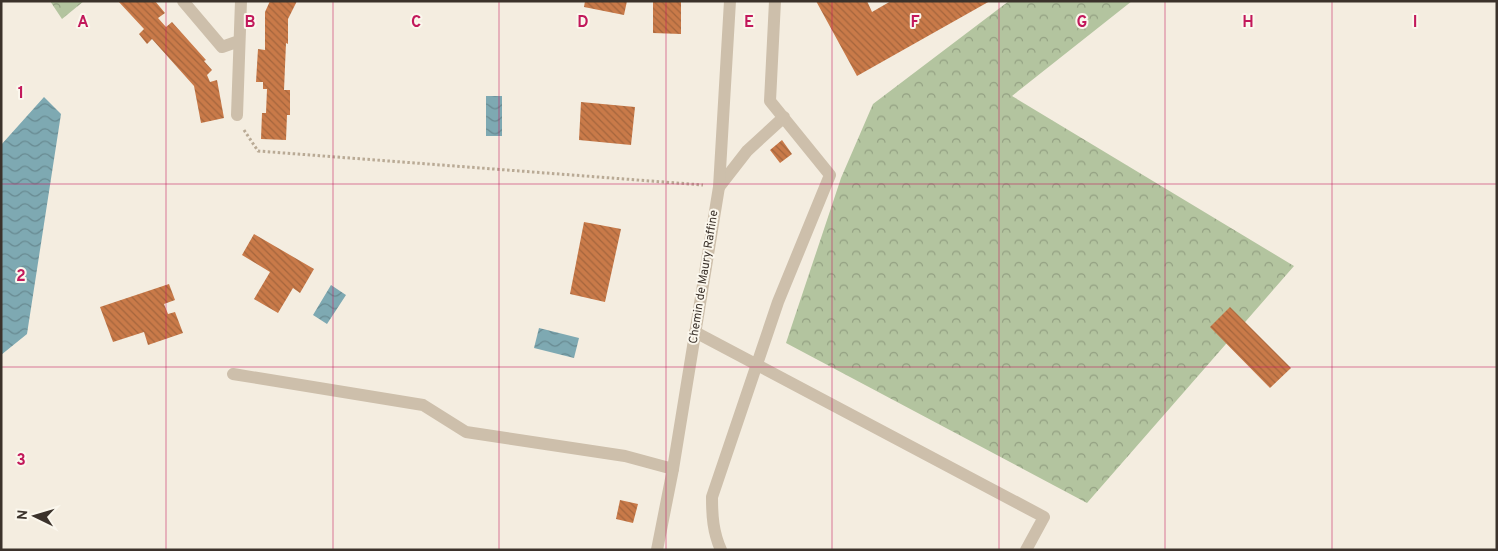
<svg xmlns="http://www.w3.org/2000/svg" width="1498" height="551" viewBox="0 0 1498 551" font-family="Overpass,sans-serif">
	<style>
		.forest { fill: url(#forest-crowns) }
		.water { fill: url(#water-waves) }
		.building { fill: url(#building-back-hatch) }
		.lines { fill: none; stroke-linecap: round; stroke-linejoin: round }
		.path { stroke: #b9aa95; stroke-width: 3; stroke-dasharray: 2.5 2.5; stroke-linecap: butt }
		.service { stroke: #cdbfab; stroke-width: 12 }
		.minor { stroke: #cdbfab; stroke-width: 12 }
		.grid { fill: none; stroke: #c2185b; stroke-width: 1; stroke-opacity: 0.55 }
		.labels { text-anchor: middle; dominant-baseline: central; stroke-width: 4; stroke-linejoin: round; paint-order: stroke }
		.street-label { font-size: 12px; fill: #3b322b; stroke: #fbf7ed }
		.grid-label { font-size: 16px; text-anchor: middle; font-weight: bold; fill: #c2185b; stroke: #fbf7ed; stroke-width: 4; stroke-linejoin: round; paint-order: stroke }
	</style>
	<defs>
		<pattern id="forest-crowns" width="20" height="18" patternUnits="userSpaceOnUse" patternTransform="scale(1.25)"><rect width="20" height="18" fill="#b3c49f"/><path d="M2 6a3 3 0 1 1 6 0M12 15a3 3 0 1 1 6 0" fill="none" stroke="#93a082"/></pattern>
		<pattern id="water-waves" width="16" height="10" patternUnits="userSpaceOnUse" patternTransform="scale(1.25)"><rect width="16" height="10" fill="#7ea9b2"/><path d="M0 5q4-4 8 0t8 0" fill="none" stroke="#688a91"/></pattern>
		<pattern id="building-back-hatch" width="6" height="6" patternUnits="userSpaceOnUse" patternTransform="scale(1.25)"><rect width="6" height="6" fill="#c97a49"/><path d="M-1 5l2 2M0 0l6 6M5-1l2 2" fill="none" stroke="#a4653d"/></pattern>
	</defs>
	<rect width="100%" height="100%" fill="#f4ede0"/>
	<path class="forest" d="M50,1H84L62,19Z
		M1009,1H1132L1012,96L1294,266L1087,503L786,343L841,178L873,104Z"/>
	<path class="water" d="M486,96H502V136H486Z
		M44,97L61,114L27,334L1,355V145Z
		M331,285L346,295L327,324L313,315Z
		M539,328L579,338L574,358L534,348Z"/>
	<path class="building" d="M118,1H155L165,13L158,18L166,27L172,22L206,60L204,61L212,70L207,75L210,82L217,80L224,118L201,123L194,86L152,39L147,44L139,34L144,29Z
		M270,1H297L288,19V44L286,43L284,90H290V115H287L286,140L261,139L262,113H266L267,89H263V82H256L258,49L265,50V12Z
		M585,1H627L624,15L584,7Z
		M653,1H681V34L653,33Z
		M816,1H867L872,12L891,1H990L857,76Z
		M581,102L635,107L631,145L579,140Z
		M782,140L792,154L780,163L770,150Z
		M584,222L621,229L605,302L570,294Z
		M254,234L314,269L300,293L293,288L278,313L254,299L270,272L242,255Z
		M169,284L175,300L164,304L168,314L175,312L183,333L148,345L144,332L113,342L100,307Z
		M1230,307L1291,368L1270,388L1210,327Z
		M620,500L638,504L633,523L616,519Z"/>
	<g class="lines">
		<path class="path" d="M244,130L258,151L703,185"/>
		<path class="service" d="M719,187L747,151L784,117
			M695,332L1044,517L1026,550
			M233,374L423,405L466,432L625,456L673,469
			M721,550C713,532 712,516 712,497L778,302L830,175L770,101L775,1"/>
		<path class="minor" d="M183,1L222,47L239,41
			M237,115L241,1
			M657,550L673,469L719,187L730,1"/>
	</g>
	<path class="grid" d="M166,1V550M333,1V550M499,1V550M666,1V550M832,1V550M999,1V550M1165,1V550M1332,1V550M1,184H1497M1,367H1497"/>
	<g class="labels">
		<g class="street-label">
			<text transform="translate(704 277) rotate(-81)">Chemin de Maury Raffine</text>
		</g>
	</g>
	<g class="grid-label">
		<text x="83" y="27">A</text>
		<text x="250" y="27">B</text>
		<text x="416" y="27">C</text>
		<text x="583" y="27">D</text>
		<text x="749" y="27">E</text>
		<text x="915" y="27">F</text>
		<text x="1082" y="27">G</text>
		<text x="1248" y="27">H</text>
		<text x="1415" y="27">I</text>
		<text x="21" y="98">1</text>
		<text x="21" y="281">2</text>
		<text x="21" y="465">3</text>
	</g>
	<rect width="1498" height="551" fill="none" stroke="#3b322b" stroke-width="5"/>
	<g transform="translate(35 516) rotate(275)" stroke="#fbf7ed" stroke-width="4" paint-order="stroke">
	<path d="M0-4L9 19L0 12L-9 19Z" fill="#3b322b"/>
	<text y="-8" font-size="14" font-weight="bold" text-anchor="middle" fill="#3b322b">N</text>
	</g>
</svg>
